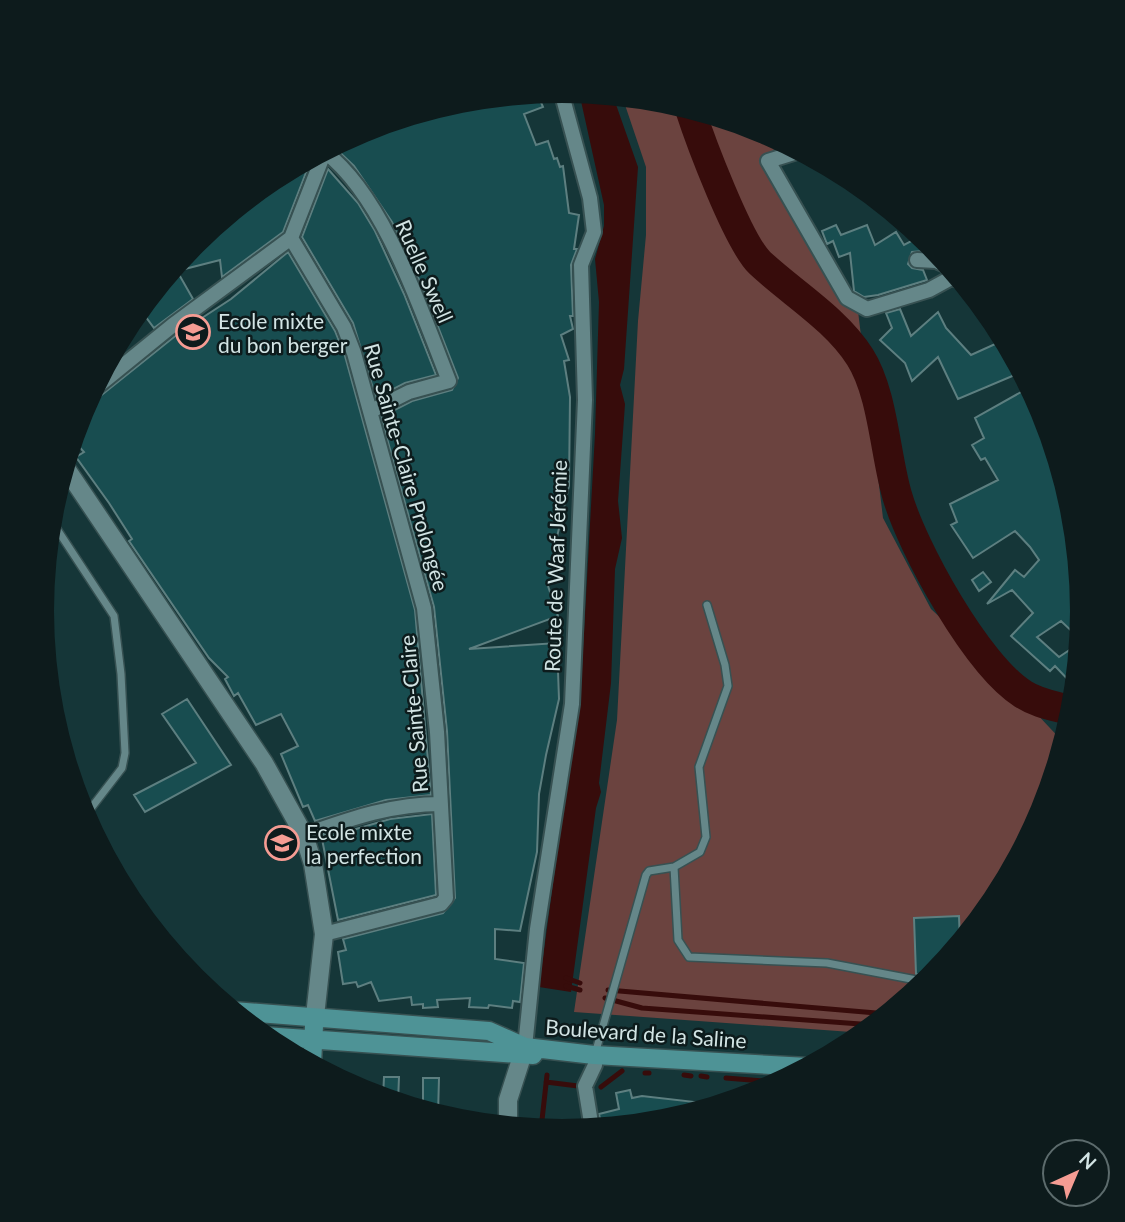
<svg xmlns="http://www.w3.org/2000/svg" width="1125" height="1222" viewBox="0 0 1125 1222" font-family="Lato,sans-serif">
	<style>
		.green { fill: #6b433f }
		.water { fill: #370c0b }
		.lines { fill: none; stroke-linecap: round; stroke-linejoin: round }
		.stream { stroke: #370c0b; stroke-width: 5 }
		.river { stroke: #370c0b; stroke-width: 30 }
		.building { fill: #184d50; stroke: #5d7f80; stroke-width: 2 }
		.service-casing { stroke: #375152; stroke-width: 10 }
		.minor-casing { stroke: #375152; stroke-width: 18 }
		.tertiary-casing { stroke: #375152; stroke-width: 21 }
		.secondary-casing { stroke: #375152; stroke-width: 21 }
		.service { stroke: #658789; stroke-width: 7 }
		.minor { stroke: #658789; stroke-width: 14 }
		.tertiary { stroke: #658789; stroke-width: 18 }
		.secondary { stroke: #4e9396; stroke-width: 18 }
		.labels { text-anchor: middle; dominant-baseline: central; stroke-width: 5; stroke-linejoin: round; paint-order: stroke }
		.street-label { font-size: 21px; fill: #d2e4e4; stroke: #0d1b1c }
		.poi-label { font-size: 21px; fill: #d2e4e4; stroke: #0d1b1c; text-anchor: start }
	</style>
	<rect width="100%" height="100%" fill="#153638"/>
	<path class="green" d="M622,96L664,101L767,133L783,172L858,311L883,518L931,609L990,664L1064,743L1043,811L995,901L930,979L865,1033L574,1012L617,720L638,321L646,235V167Z"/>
	<path class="water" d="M579,92L613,96L638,167L624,369L620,385L625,404L618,501L622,538L615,569L611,683L599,783L601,792L596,808L571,992L539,987L582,669L595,434L599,302L595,259L604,226V205Z"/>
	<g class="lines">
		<path class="stream" d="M566,978L580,983
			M566,986L580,990
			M608,990L888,1014
			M605,998L642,1008L874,1025
			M645,1073H649
			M684,1075L691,1076
			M701,1076L707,1077
			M726,1078L763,1081
			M546,1082L578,1086
			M777,1082H780
			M601,1087L622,1071
			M541,1129L547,1075"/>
		<path class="river" d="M690,109C700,140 738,242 760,263C792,293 836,319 860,357C883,393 885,454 897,495C912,548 977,665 1023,694C1038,704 1056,706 1073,711"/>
	</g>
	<path class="building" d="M537,93L543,107L524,114L536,145L548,141L554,159L557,158L560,167L563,166L569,213L579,215L574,249H577L571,265L573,316H570L573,329L561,335L569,360L564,361L570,397L569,486L556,541L559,582L547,583L558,616L469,649L557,643L559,699L546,755L539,794L537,852L520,931L495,929V959L524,963L520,1002L513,1001L512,1008L489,1005L488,1008L469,1007L470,998L437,1000L438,1007L423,1008V1004L412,1005L411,997L379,1001L371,982L358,987L356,982L343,984L338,952L346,950L343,939L443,913L455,898L447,731L434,607L381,417L412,401L452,390L458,378L422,286L392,222L354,166L333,146L364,130L461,100Z
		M312,157L283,232L222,277L220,260L177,271L193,299L154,328L140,309L195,243L274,178Z
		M328,169L358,203L375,231L404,294L436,375L405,383L376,398L353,323L302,237Z
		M836,225L841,235L867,225L875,245L896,232L904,245L917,238L924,251L912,252L908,264L912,268L923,270L927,280L878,295L864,297L854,291L850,253L839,257L833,241L827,244L822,231Z
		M288,252L335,331L345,356L415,610L431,795L386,800L315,821L308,805L303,807L281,754L298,746L281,714L256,725L238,693L234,696L225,679L228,677L209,658L129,541L132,539L109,503L76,457L84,452L73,440L89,398L99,397L179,333L231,299Z
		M900,309L911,336L938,312L946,328L971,355L1004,340L1005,348H1009L1022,372L958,399L938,357L912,381L905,363L880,340L892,328L886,313Z
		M1030,387L1044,412L1071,504L1063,507L1074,524L1083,611L1080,639L1061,621L1037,637L1059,657L1080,643L1075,687L1055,666L1050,671L1011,636L1033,613L1012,590L987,604L1015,570L1024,577L1039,560L1030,547L1015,531L973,558L951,525L957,522L950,504L998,480L985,458L981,460L972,445L984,438L975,418Z
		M983,572L991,582L979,591L972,580Z
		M187,699L231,765L145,812L134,795L196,763L162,714Z
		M432,814L436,895L338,920L322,839L390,819Z
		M959,916L960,943L932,977L916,974L914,918Z
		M384,1077H399L398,1102L383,1098Z
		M423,1078H439L438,1115L423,1110Z
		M630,1090L632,1098L642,1096L695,1102L693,1113L664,1122L602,1128L599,1114L619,1109L616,1093Z"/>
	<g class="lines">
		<g class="service-casing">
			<path id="service" d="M51,520L114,616L121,674L125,753L122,768L85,816
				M707,605L725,665L728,686L699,767L706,837L700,852L674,867L678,940L689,957L827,963L927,982
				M595,1054L646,875L649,871L674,867"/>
		</g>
		<g class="minor-casing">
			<path id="minor" d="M795,148L794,153L768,161L847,298L867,309L929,290L951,278L962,281
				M325,152C385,198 421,311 449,381L409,392L371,411
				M917,260L936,261L950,267
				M93,390L173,325L291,238
				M304,835C350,819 391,804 441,804
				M324,934L441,904L446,898L437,732L424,608L354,353L344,327L291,238L325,151
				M525,1047L537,929L572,704L585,400L581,265L594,232L590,198L561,91
				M592,1129L585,1086L595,1065"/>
		</g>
		<g class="tertiary-casing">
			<path id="tertiary" d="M65,467L264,763L304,835L313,864L324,934L315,1016
				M508,1126V1100L525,1047"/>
		</g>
		<g class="secondary-casing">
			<path id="secondary" d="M233,1011L489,1031L525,1047L594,1055L808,1067
				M264,1036L533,1055
				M312,1064L314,1026"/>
		</g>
		<use href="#service" class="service"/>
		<use href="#minor" class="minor"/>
		<use href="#tertiary" class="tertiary"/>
		<use href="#secondary" class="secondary"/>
	</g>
	<defs>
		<g id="school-ring" transform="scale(1.75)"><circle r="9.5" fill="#0d1b1c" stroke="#f59c93" stroke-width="1.5"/><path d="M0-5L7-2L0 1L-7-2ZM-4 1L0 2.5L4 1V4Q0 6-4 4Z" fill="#f59c93"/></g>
	</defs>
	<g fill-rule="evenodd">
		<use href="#school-ring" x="193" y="332"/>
		<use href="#school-ring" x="282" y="843"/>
	</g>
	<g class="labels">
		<g class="street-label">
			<text transform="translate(425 271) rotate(66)">Ruelle Swell</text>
			<text transform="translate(407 467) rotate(74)">Rue Sainte-Claire Prolongée</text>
			<text transform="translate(555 566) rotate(-88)">Route de Waaf Jérémie</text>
			<text transform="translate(413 714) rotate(-95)">Rue Sainte-Claire</text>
			<text transform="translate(646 1033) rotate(4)">Boulevard de la Saline</text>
		</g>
		<g class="poi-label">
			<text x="218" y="320">Ecole mixte<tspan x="218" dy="24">du bon berger</tspan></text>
			<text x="306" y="831">Ecole mixte<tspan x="306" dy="24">la perfection</tspan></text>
		</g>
	</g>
	<path d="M0 0H1125V1222H0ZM54 611a508 508 0 1 1 1016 0a508 508 0 1 1-1016 0Z" fill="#0d1b1c" fill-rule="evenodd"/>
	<g transform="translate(1076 1173) rotate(44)"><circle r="33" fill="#0d1b1c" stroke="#5c6b6c" stroke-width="2"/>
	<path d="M0-5L12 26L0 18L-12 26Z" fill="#f59c93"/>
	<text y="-10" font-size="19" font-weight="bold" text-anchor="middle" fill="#d2e4e4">N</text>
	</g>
</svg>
